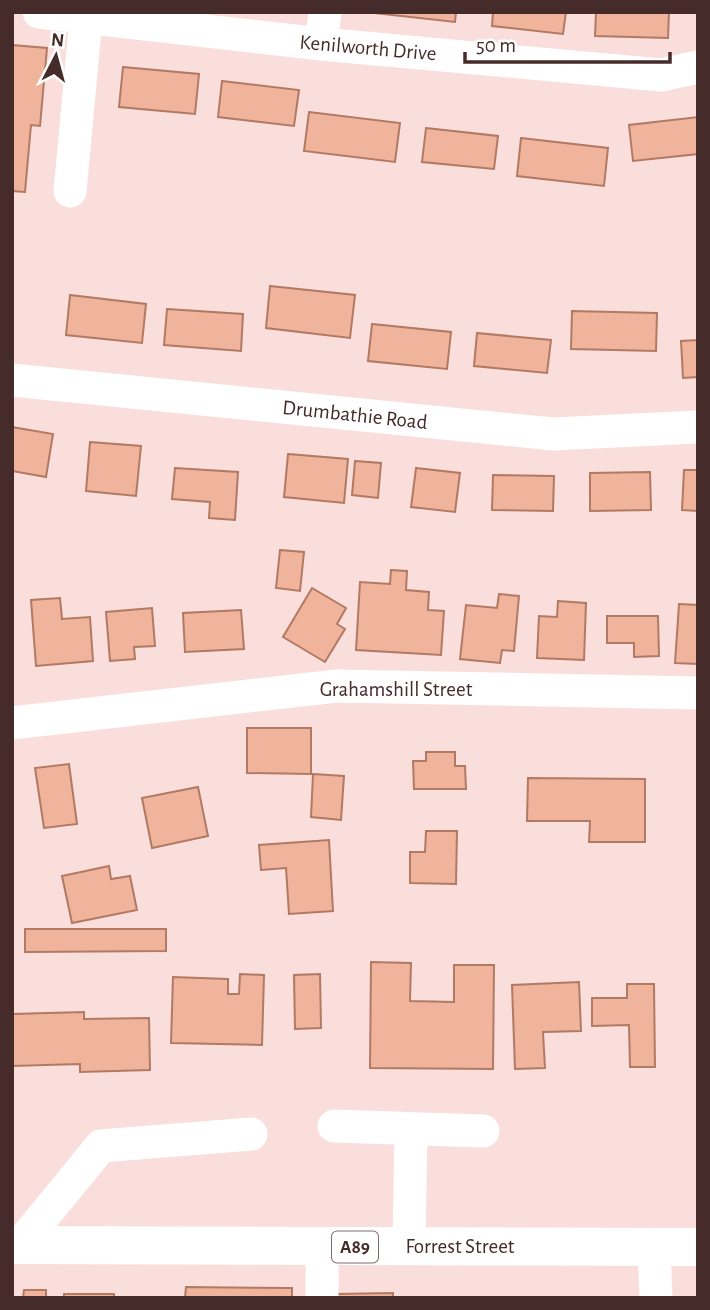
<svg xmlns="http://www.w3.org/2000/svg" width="710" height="1310" viewBox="0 0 710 1310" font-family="'Alegreya Sans',sans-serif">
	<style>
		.building { fill: #f0b39c; stroke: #b27963; stroke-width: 2 }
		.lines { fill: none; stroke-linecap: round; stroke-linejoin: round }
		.minor { stroke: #fff; stroke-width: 33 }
		.major { stroke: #fff; stroke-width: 38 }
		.labels { text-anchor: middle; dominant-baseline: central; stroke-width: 5; stroke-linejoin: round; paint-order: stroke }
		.shield { fill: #fff; stroke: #7d6b6a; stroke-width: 2 }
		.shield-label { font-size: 19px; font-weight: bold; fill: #452b2a }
		.street-label { font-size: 21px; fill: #452b2a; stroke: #fff }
	</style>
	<rect width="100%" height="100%" fill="#fadedc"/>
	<path class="building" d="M365,12H456L455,22Z
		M493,12H566L563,34L492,26Z
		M596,12H669L668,38L595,36Z
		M12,45L47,48L40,126L31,125L25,192L12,191Z
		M123,67L199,74L195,114L119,107Z
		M222,81L299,90L294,126L218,117Z
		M309,112L400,123L395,162L304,151Z
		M698,117V154L633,161L629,125Z
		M426,128L498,136L494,169L422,162Z
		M521,138L608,148L604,186L517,176Z
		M270,286L355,295L350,338L266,328Z
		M70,295L146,304L142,343L66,335Z
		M167,309L243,314L241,351L164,345Z
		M572,311L657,313L656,351L571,349Z
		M372,324L451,332L447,369L368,361Z
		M477,333L551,340L547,373L474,366Z
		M698,340V377L683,378L681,341Z
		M12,427L53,434L46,477L12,471Z
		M90,442L141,446L136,496L86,491Z
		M288,454L348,459L344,503L284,497Z
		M355,461L381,463L378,498L352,495Z
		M175,468L238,472L235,520L209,518L210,502L172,499Z
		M416,468L460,473L455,512L411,507Z
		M684,470H698V511L682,510Z
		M650,472L651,510L590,511V473Z
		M493,475L554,476L553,511L492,510Z
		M280,550L304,552L300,591L276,588Z
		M391,570L407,571L406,590L429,592L428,610L444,611L441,655L356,650L360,582L390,584Z
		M312,588L346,608L337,624L345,629L325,662L283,637Z
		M499,594L519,596L514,651L502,650L500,663L460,659L466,605L497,608Z
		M60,598L62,619L90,617L93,661L36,666L31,600Z
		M558,601L586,603L584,660L537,658L539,616L557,617Z
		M679,604L698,605V664L675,663Z
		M152,608L155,646L134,647L135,659L110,661L106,612Z
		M241,610L244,649L185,652L183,613Z
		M607,616H658L659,656L634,657V643H607Z
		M247,728H311V774L247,773Z
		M426,752H455V766H465L466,789H414L413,761H426Z
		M69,764L77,824L44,828L35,768Z
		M313,774L344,776L341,820L311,817Z
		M528,778L645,779V842H589L590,821H527Z
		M198,787L208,836L152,848L142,798Z
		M426,831H457L456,884L410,883V852H425Z
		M329,840L333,911L289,914L286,868L261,870L259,845Z
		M109,866L111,879L130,876L137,910L72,923L62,876Z
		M25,929H166V951L25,952Z
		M371,962L411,963L410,1001L454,1002V965H494L493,1069L370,1068Z
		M240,974L264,975L262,1045L171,1043L173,977L228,979V994H239Z
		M320,974L321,1028L295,1029L294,975Z
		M579,982L581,1031L543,1032L545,1068L515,1069L512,985Z
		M627,984H654L655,1067H630L629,1025L592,1026V998H627Z
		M84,1012V1019L149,1018L150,1070L80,1072V1064L12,1066V1014Z
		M186,1287L292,1288V1298H185Z
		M24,1290H46V1298H23Z
		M393,1293V1298H335V1294Z
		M64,1294H114V1298H64Z"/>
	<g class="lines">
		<path class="minor" d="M39,12L321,44L661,75L698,67
			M321,44L325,12
			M70,191L86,19
			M12,380L553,434L698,427
			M12,723L337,686L698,693
			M334,1126L483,1131
			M20,1245L101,1146L251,1134
			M409,1246L411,1130
			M654,1247L656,1298
			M322,1298V1247"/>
		<path class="major" d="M12,1245L698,1247"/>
	</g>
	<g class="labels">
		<rect class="shield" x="332" y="1231.5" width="46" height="31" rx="5"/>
		<g class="shield-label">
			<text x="355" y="1247">A89</text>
		</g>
		<g class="street-label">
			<text transform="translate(368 48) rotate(5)">Kenilworth Drive</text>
			<text transform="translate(355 415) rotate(6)">Drumbathie Road</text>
			<text x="396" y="689">Grahamshill Street</text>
			<text x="460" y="1246">Forrest Street</text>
		</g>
	</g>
	<rect width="710" height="1310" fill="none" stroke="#452b2a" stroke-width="28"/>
	<g transform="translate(56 56) rotate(6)" stroke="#ffffff" stroke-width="5" paint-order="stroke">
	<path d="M0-5L12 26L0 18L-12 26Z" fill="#452b2a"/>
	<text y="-10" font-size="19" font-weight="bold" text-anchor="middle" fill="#452b2a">N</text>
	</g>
	<path d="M465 52v10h205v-10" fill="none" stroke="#452b2a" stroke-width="3.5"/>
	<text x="476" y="52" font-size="21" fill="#452b2a" stroke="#ffffff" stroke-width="5" paint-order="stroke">50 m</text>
</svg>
